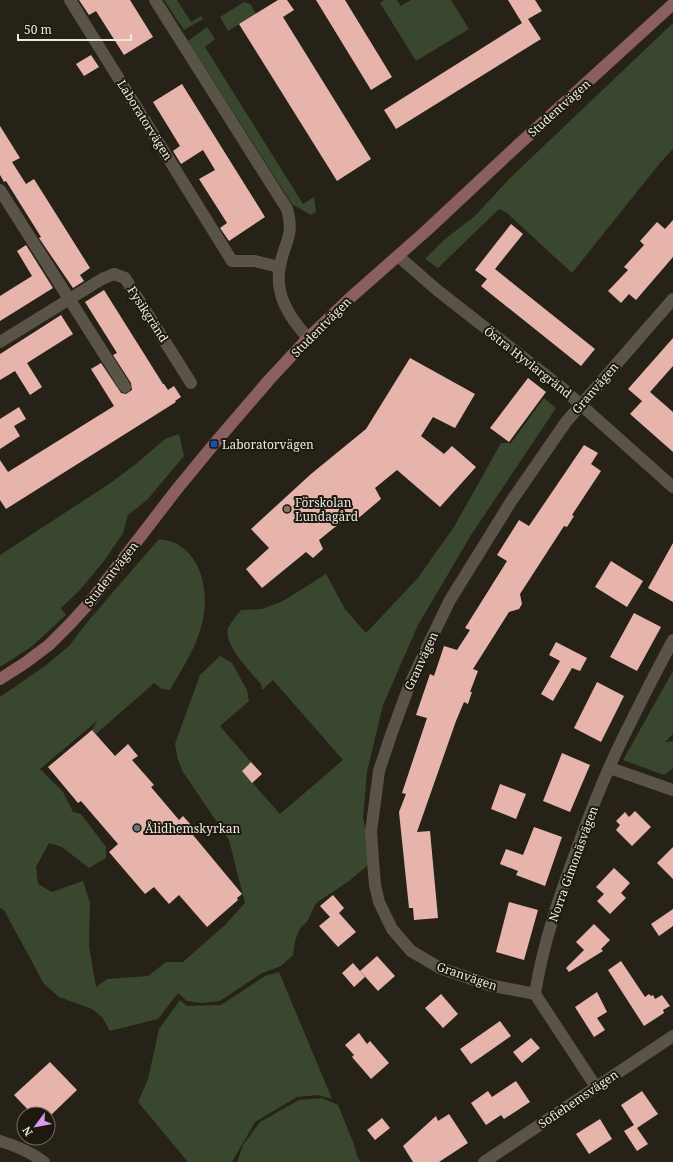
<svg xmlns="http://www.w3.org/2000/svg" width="673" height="1162" viewBox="0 0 673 1162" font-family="'Noto Serif',serif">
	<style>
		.green { fill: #39472e }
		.building { fill: #e7b4ac }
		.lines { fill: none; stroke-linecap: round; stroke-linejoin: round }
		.street { stroke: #595348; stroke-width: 12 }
		.secondary { stroke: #8b5f5e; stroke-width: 12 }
		.transit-dot { fill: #1a4fb4; stroke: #1e190f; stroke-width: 1.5 }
		.education-dot { fill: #8d6e63; stroke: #1e190f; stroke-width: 1.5 }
		.worship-dot { fill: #6b7280; stroke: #1e190f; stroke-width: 1.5 }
		.labels { text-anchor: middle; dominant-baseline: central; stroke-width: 4; stroke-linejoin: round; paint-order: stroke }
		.street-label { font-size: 12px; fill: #ece9e2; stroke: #1e190f }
		.poi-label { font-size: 12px; fill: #ece9e2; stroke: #1e190f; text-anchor: start }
	</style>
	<rect width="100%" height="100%" fill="#272218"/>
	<path class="green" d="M164,0H177L191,22L201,16L203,19L184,30Z
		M384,0H397L401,6L411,0H451L469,29L416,61L380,3Z
		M244,2L250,4L256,14L228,31L220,17Z
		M673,23V149L660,163L572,273L507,213L499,209L438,268L425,259L445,239L475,216L509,179Z
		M207,27L215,39L205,47L303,204L314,197L316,212L311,215L292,204L188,41Z
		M544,398L556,408L471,535L418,625L383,705L367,772L363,818L373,861L349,881L316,903L307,922L300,928L295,941L293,955L281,966L262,973L220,1001L202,1003L187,1001L178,993L158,1019L110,1031L102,1017L92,1009L59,997L44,984L4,910L0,908V697L45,666L69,646L89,620L159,539C164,540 172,541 177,544C204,559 209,596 202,624C196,648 182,669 170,690L162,689L154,683L96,734L92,730L97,721L40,769L63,792L73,812L81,814L106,847V858L89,868L62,847L49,843L36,867L38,884L52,892L83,881L90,903L89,946L96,987L107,979L148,976L166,962H183L225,925L245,903L229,840L183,772L178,760L175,744L200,675L220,656L232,663L247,690L249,701L220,726L251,762L242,771L280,814L343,760L273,680L262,690L261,684C251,672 223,645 228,628C229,625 238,614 241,610L262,609L283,601L326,574L345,609L366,633L417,579L454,527L501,443H511Z
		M179,434L184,456L147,500L128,515L123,533L104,561L79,591L61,608L66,615L31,647L0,667V555L109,484L136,464L165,439Z
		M673,671V734L665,742L673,741V768L664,775L623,760Z
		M279,972L332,1099L318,1095L297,1097L255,1122L232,1162H188L138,1102L148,1079L159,1029L180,1000L187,1006L221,1005L265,976Z
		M322,1098L338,1105L353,1142L358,1158L361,1162H237L243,1145L260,1122L299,1100Z"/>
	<path class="building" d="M79,0H130L153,37L124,55L96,11L89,15Z
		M278,0H287L294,10L283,17L371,159L337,181L239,24Z
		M316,0H345L392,77L371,90Z
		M508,0H535L542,11L528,19L541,39L396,129L384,110L522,23Z
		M91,55L99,67L84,76L76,64Z
		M182,84L265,217L229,241L220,228L227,223L199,179L215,170L203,150L181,164L173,151L180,146L153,102Z
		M0,126L20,158L12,162L26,184L34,179L90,268L80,275L84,281L73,288L39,238L41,237L6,181L4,182L0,175Z
		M673,220V257L636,300L629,294L621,303L608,291L628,270L624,267L644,245L640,241L657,222L665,229Z
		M511,224L523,234L495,269L595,349L581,366L481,286L487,279L475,270Z
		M26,245L53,288L0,321V296L32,276L17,251Z
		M104,290L163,384H164L168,390L174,386L181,397L175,401L176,402L6,509L0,500V460L8,472L114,406L91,369L101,363L121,393L126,394L132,390L131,383L113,355L117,353L85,302Z
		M61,315L73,334L27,363L42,387L30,395L15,371L0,380V354Z
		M673,338V366L650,392L673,412V452L630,414L642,401L628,389Z
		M410,358L475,394L455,428L433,417L421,436L444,454L452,446L476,467L440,507L397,470L375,488L381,499L355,521L350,515L319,540L323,549L313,558L306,552L262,588L246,569L269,548L251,529L311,474L366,429Z
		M528,378L546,392L509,442L490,428Z
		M19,407L26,419L14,426L20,436L0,449V419Z
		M584,445L598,453L591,464L601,471L572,515L574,516L567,527L564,526L520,594L522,604L519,609L509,612L473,669L478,671L470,692H472L468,704L464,702L456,721L417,832L430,831L438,918L414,920L413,908H409L399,812L406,794L402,793L427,718L416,715L430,674L434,676L444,646L457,650L470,630L465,628L507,561L497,555L519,520L529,526Z
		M673,543V602L648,588Z
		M611,561L643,581L627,607L595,587Z
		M634,613L661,627L637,671L610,657Z
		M556,642L587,658L580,671L572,668L553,701L541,694L560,661L549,655Z
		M597,682L624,696L601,742L574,728Z
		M92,730L115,756L128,744L138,756L132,760L154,785L151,787L179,820L183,816L192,826L188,829L242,894L237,898L238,900L207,927L179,895L169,904L154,887L145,894L109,852L118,844L81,801L78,803L48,767Z
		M562,753L590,765L570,812L543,801Z
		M251,762L262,774L252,783L242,771Z
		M500,784L526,794L516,819L491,809Z
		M635,811L651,827L632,846L616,830L620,825L616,821L625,812L629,817Z
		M534,827L562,837L545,886L516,875L518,871L500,864L506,849L523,855Z
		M673,847V879L657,863Z
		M614,868L630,883L621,893L626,898L610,914L597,901L604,894L596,887Z
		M333,895L344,908L339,913L356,932L338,947L319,926L330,917L320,906Z
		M509,902L538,910L524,960L496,952Z
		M673,909V926L659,936L651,924Z
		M594,924L610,940L601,949L603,951L569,972L566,968L584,950L576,942Z
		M377,956L395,976L378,991L360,971Z
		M621,961L645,997L649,994L651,996L653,995L655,999L662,995L670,1006L663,1010L664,1013L644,1026L608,970Z
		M353,963L365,977L354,987L342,973Z
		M597,992L607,1012L597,1018L605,1030L594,1037L575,1007Z
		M441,994L458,1014L443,1028L425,1008Z
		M500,1021L511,1036L471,1064L460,1049Z
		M359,1033L367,1044L370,1041L389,1063L371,1079L352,1057L354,1055L345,1045Z
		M531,1038L540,1048L522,1063L513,1052Z
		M50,1062L77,1090L52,1114H32L14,1095Z
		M516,1081L530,1102L504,1119L501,1115L486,1125L471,1103L488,1091L492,1097Z
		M642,1091L658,1114L637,1128L648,1144L637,1151L624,1131L634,1125L621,1105Z
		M449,1114L468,1143L439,1162H413L403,1146L436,1116L438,1121Z
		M382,1118L390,1128L375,1140L367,1130Z
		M600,1119L612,1139L589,1154L576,1134Z"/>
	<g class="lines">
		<path class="street" d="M70,0L232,261H255L279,267
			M155,0L287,209C295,236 284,242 280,266C274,295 290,318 308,338
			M0,190L125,387
			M398,256L437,290L562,388L673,487
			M0,342L102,279L114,274L125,278L191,383
			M610,768L673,790
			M535,994L489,985L440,968L411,951L392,929L379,902L375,885L373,861L371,832L379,771L391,735L409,686L430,641L450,600L512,500L566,422L673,299
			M596,1087L535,994C543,943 560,894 578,846C590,813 603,780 618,748C636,711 654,675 673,640
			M0,1141C16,1146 31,1152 44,1162
			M484,1162L673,1036"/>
		<path class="secondary" d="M0,679L25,663L49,645L70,624L90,602L177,489L214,444L269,380L308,338L350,298L426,231L517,146L673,4"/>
	</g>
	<rect class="transit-dot" x="210" y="440" width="8" height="8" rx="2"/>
	<circle class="education-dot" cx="287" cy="509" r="4"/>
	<circle class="worship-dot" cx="137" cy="828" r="4"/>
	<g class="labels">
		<g class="street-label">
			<text transform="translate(559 108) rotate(-42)">Studentvägen</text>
			<text transform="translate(145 120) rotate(58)">Laboratorvägen</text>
			<text transform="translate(148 314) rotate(57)">Fysikgränd</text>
			<text transform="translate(321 327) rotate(-45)">Studentvägen</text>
			<text transform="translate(528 362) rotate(38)">Östra Hyvlargränd</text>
			<text transform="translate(595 388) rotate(-49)">Granvägen</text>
			<text transform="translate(111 574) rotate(-52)">Studentvägen</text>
			<text transform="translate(421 661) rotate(-65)">Granvägen</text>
			<text transform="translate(573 864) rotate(-70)">Norra Gimonäsvägen</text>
			<text transform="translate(467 976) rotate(19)">Granvägen</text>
			<text transform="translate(578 1099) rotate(-34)">Sofiehemsvägen</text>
		</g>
		<g class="poi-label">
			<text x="222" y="444">Laboratorvägen</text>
			<text x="295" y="502">Förskolan<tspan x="295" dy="14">Lundagård</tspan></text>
			<text x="145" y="828">Ålidhemskyrkan</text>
		</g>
	</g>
	<g transform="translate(36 1126) rotate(238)"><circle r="19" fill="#1e190f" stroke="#706c63"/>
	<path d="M0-3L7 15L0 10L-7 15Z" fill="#dc99f4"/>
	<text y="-6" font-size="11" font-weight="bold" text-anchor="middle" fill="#ece9e2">N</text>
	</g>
	<path d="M18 34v6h113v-6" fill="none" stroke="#ece9e2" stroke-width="2"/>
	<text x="24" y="34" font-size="12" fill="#ece9e2" stroke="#1e190f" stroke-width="3" paint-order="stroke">50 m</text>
</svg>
